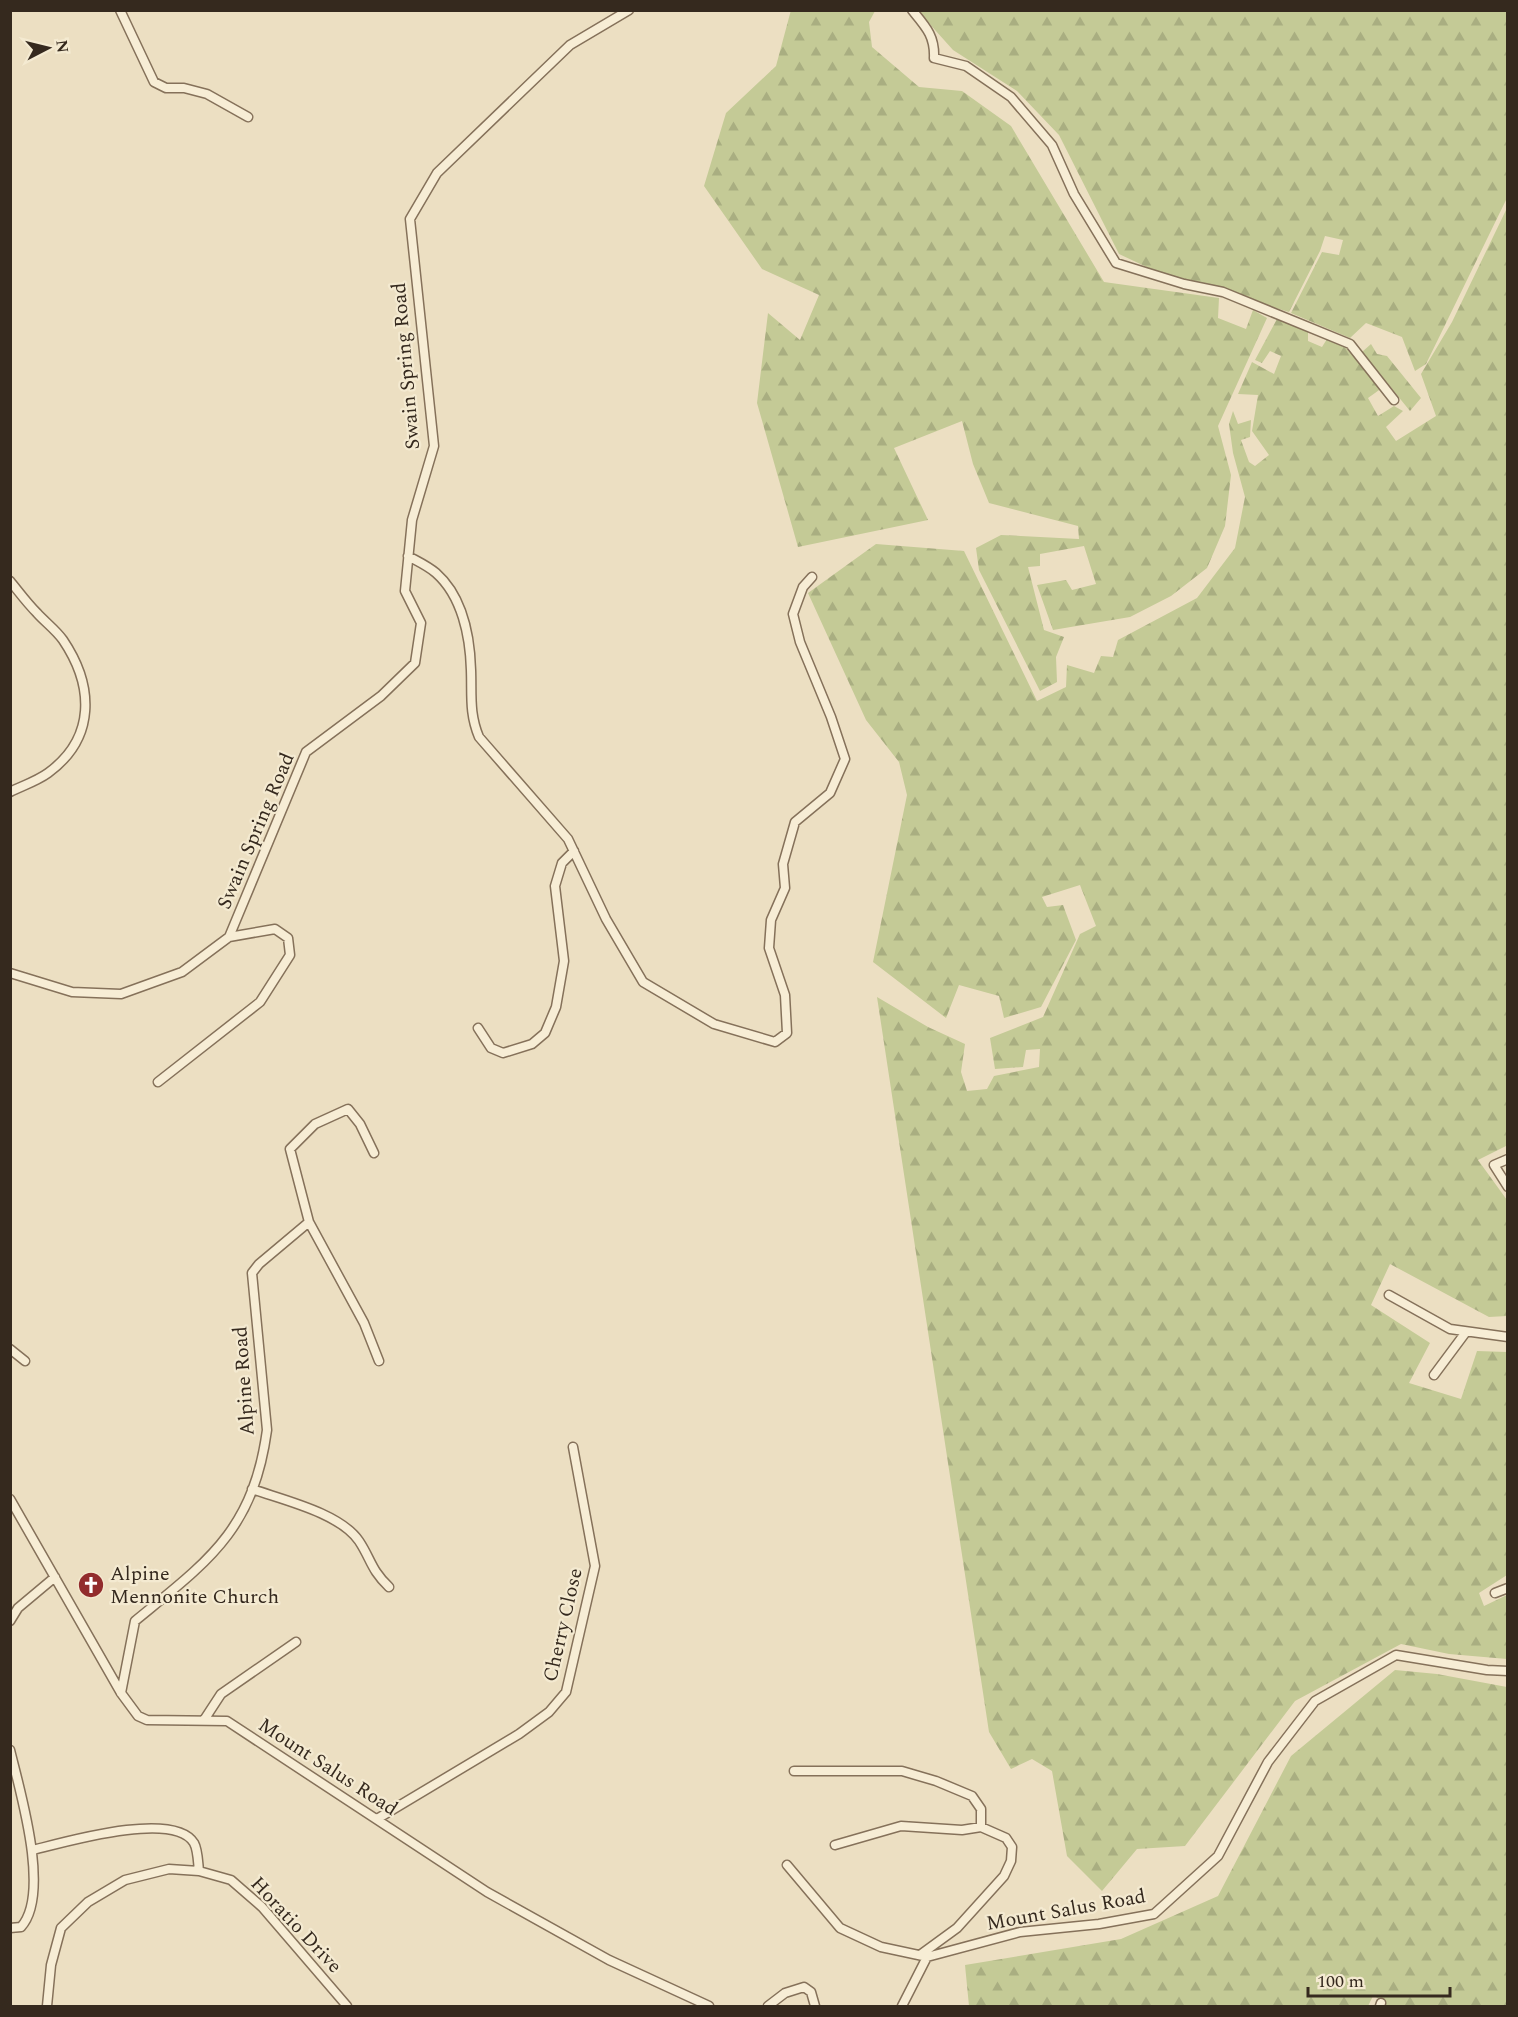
<svg xmlns="http://www.w3.org/2000/svg" width="1518" height="2017" viewBox="0 0 1518 2017" font-family="Spectral,serif">
	<style>
		.forest { fill: url(#forest-firs) }
		.lines { fill: none; stroke-linecap: round; stroke-linejoin: round }
		.street-casing { stroke: #85715a; stroke-width: 11 }
		.street { stroke: #f7edd5; stroke-width: 8 }
		.labels { text-anchor: middle; dominant-baseline: central; stroke-width: 4.5; stroke-linejoin: round; paint-order: stroke }
		.street-label { font-size: 20px; fill: #35291e; stroke: #f4ead1 }
		.poi-label { font-size: 20px; fill: #35291e; stroke: #f4ead1; text-anchor: start }
	</style>
	<defs>
		<pattern id="forest-firs" width="22" height="20" patternUnits="userSpaceOnUse" patternTransform="scale(1.5)"><rect width="22" height="20" fill="#c4ca96"/><path d="M5 1l3.5 6h-7zM16 11l3.5 6h-7z" fill="#a9ae81"/></pattern>
	</defs>
	<rect width="100%" height="100%" fill="#ecdfc2"/>
	<path class="forest" d="M791,10L875,11L869,22L872,47L919,87L962,91L1011,126L1104,282L1219,298L1218,318L1246,329L1253,310L1267,318L1218,426L1231,475L1225,526L1207,568L1171,596L1130,617L1053,630L1037,585L1066,580L1072,590L1096,584L1084,546L1040,554V566L1028,567L1044,630L1064,637L1056,657L1057,682L1040,691L979,570L976,548L1001,535L1079,539L1078,526L989,503L973,464L962,421L894,448L928,520L798,547L757,403L768,313L800,340L819,295L762,269L704,186L726,113L776,66Z
		M918,11H1507V198L1426,364L1415,371L1402,337L1366,323L1350,338L1291,313L1322,252L1339,255L1343,240L1325,236L1320,251L1289,312L1153,270L1119,254L1059,135L1017,91L953,50Z
		M1507,208L1508,1145L1478,1160L1507,1200V1316L1489,1317L1390,1264L1371,1305L1430,1343L1409,1383L1461,1399L1477,1351L1507,1352V1575L1479,1593L1484,1606L1507,1595V1659L1449,1654L1401,1644L1295,1701L1185,1846L1137,1849L1102,1891L1067,1856L1052,1771L1032,1759L1011,1769L989,1732L877,997L928,1027L965,1044L961,1072L967,1091L987,1089L994,1076L1039,1067L1040,1049L1026,1050L1023,1067L995,1069L990,1038L1043,1017L1080,934L1096,926L1080,885L1042,897L1047,907L1063,905L1076,940L1041,1007L1004,1018L999,996L959,985L946,1018L873,962L907,795L899,762L866,720L808,593L876,544L964,551L1037,701L1066,687L1067,665L1094,673L1101,656L1113,657L1118,640L1197,598L1235,548L1245,497L1233,453L1229,424L1233,411L1238,424L1251,420L1250,437L1241,440L1249,462L1255,466L1269,455L1252,431L1258,395L1238,394L1252,362L1274,374L1281,356L1270,351L1262,363L1255,360L1277,319L1308,330V341L1322,347L1327,339L1346,348L1382,388L1368,398L1378,416L1394,406L1403,411L1386,427L1396,441L1436,416L1421,374L1452,322Z
		M1371,344L1377,354L1387,356L1421,398L1410,411L1362,352Z
		M1395,1670L1437,1674L1507,1687V2006H1385L1386,2001L1373,1996L1368,2006H969L965,1965L1121,1939L1218,1896L1291,1756Z"/>
	<g class="lines">
		<g class="street-casing">
			<path id="street" d="M120,10L154,82L166,88H184L207,94L248,117
				M912,10C926,27 935,36 934,58L966,66L1011,97L1052,145L1074,194L1116,263L1184,284L1223,292L1350,344L1394,400
				M408,556C417,561 428,566 436,573C462,596 470,636 471,670C472,695 469,713 479,737L568,839L606,919L643,982L714,1024L775,1042L787,1033L785,995L769,948L771,920L785,888L783,864L795,822L830,793L845,759L831,717L800,642L793,614L803,587L812,577
				M10,581C19,592 27,603 37,613C45,622 56,630 63,640C94,686 96,738 48,773C37,781 22,786 10,792
				M10,973L72,992L121,994L182,972L229,937L306,752L381,696L415,663L421,623L405,591L412,520L434,446L410,219L437,173L570,45L629,10
				M478,1028L491,1048L503,1053L532,1044L545,1033L556,1007L564,961L555,886L562,863L574,851
				M158,1082L260,1002L290,955L288,938L275,929L229,937
				M374,1153L360,1124L348,1109L315,1124L290,1149L309,1222L364,1323L379,1361
				M1508,1159L1494,1165L1508,1187
				M1389,1295L1450,1329L1508,1337
				M10,1349L25,1361
				M1434,1375L1466,1332
				M252,1489C283,1500 340,1513 359,1541C371,1559 371,1570 389,1587
				M10,1499L121,1693L138,1716L147,1720L227,1721L487,1892L609,1960L709,2006
				M1495,1593L1508,1588
				M10,1621L18,1608L55,1577
				M121,1693L135,1621C208,1561 253,1531 267,1430L252,1273L259,1264L309,1222
				M204,1720L221,1694L296,1642
				M10,1750C20,1791 51,1894 21,1927L10,1928
				M794,1771H902L936,1781L972,1796L981,1809V1827
				M377,1819L519,1734L549,1712L566,1692L595,1566L573,1447
				M835,1845L901,1826L962,1830L981,1827L1006,1838L1012,1847L1011,1861L1004,1876L957,1928L920,1955
				M33,1850C65,1842 174,1810 194,1843C198,1850 198,1863 199,1871
				M787,1865L840,1928L881,1947L923,1956
				M47,2006L51,1965L61,1928L88,1902L125,1880L169,1869L199,1871L231,1880L262,1907L347,2006
				M768,2006L785,1993L804,1987L811,1992L815,2006
				M902,2006L927,1957L1020,1932L1099,1924L1154,1914L1218,1856L1268,1762L1315,1701L1396,1655L1487,1670L1508,1671
				M1380,2006L1381,2003"/>
		</g>
		<use href="#street" class="street"/>
	</g>
	<defs>
		<g id="church-disc" transform="scale(1.35)"><circle r="9.5" fill="#922c2d" stroke="#f4ead1"/><path d="M-1.2-6h2.4v3.5h3.3v2.4h-3.3V6h-2.4V-.1h-3.3v-2.4h3.3Z" fill="#fff"/></g>
	</defs>
	<g fill-rule="evenodd">
		<use href="#church-disc" x="91" y="1585"/>
	</g>
	<g class="labels">
		<g class="street-label">
			<text transform="translate(406 366) rotate(-95)">Swain Spring Road</text>
			<text transform="translate(256 831) rotate(-67)">Swain Spring Road</text>
			<text transform="translate(244 1381) rotate(-94)">Alpine Road</text>
			<text transform="translate(563 1625) rotate(-77)">Cherry Close</text>
			<text transform="translate(328 1767) rotate(33)">Mount Salus Road</text>
			<text transform="translate(1066 1910) rotate(-10)">Mount Salus Road</text>
			<text transform="translate(296 1925) rotate(47)">Horatio Drive</text>
		</g>
		<g class="poi-label">
			<text x="110" y="1574">Alpine<tspan x="110" dy="23">Mennonite Church</tspan></text>
		</g>
	</g>
	<rect width="1518" height="2017" fill="none" stroke="#35291e" stroke-width="24"/>
	<g transform="translate(48 48) rotate(83)" stroke="#f4ead1" stroke-width="4.5" paint-order="stroke">
	<path d="M0-4.5L10 22L0 15L-10 22Z" fill="#35291e"/>
	<text y="-9" font-size="16" font-weight="bold" text-anchor="middle" fill="#35291e">N</text>
	</g>
	<path d="M1308 1987v9h142v-9" fill="none" stroke="#35291e" stroke-width="3"/>
	<text x="1317" y="1987" font-size="18" fill="#35291e" stroke="#f4ead1" stroke-width="4.5" paint-order="stroke">100 m</text>
</svg>
